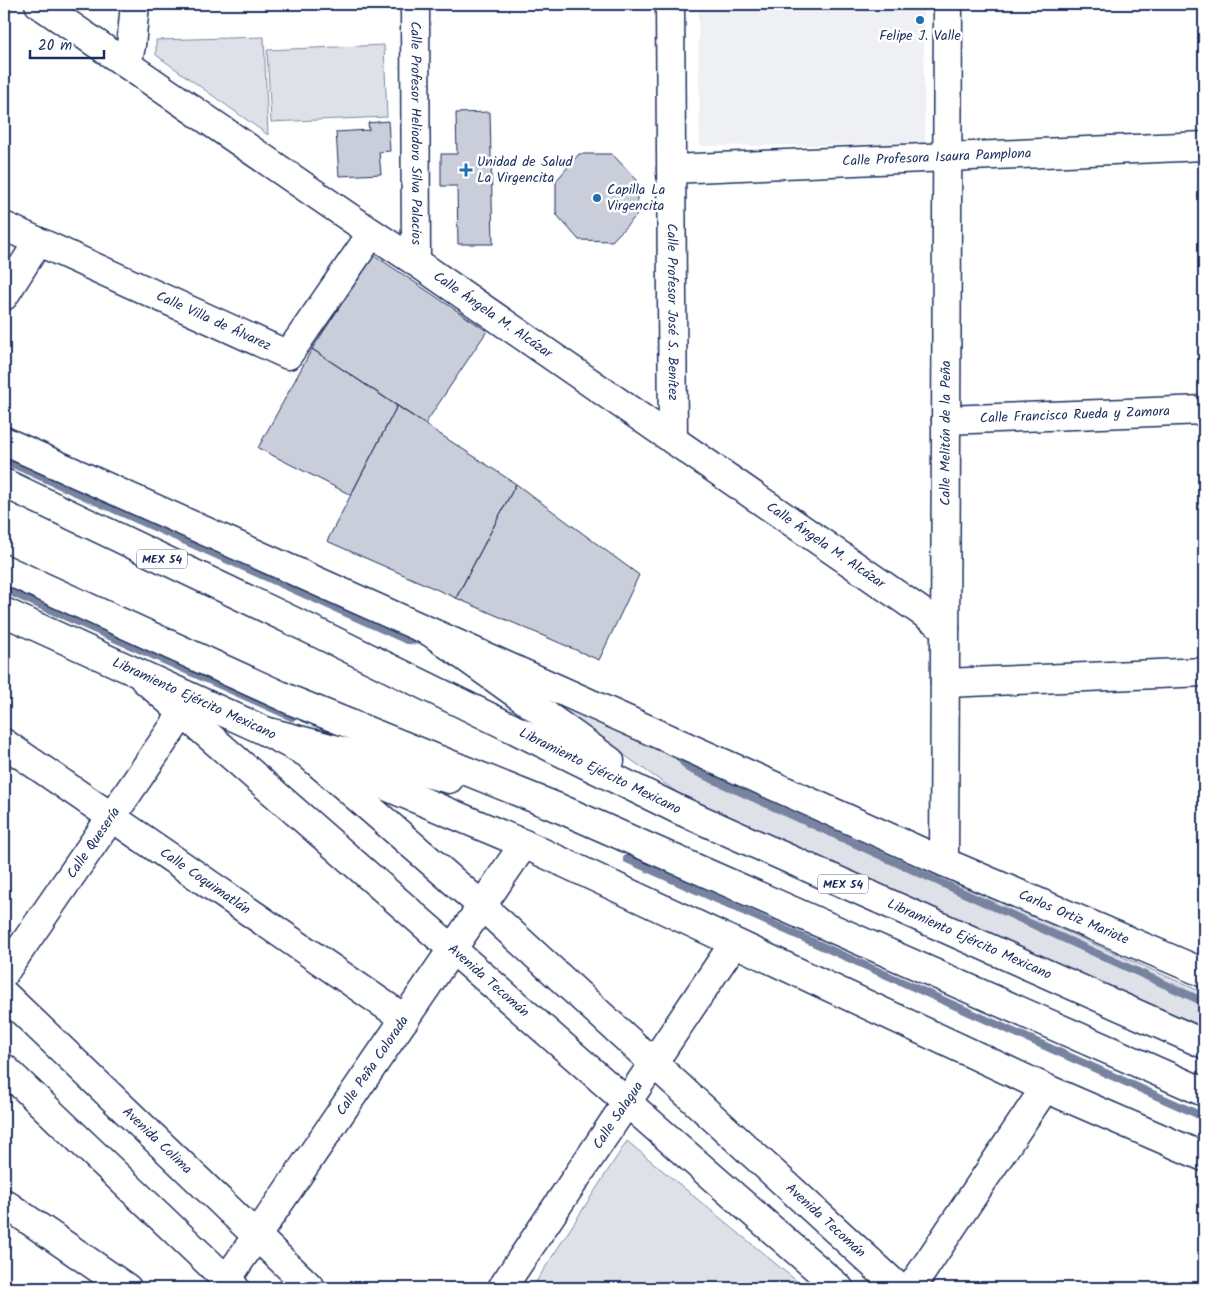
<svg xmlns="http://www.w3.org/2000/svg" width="1208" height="1292" viewBox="0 0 1208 1292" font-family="Kalam,sans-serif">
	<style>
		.built { fill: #eff0f4 }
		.green { fill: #dee1e7; stroke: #7c88a2 }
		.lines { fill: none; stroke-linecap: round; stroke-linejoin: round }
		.stream { stroke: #77839f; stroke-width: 8 }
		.building { fill: #caceda; stroke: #1b2f5e }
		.street-casing { stroke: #1b2f5e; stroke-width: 31 }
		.secondary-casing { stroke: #1b2f5e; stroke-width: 31 }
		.highway-casing { stroke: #1b2f5e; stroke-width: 31 }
		.street { stroke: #fff; stroke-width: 28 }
		.secondary { stroke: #fff; stroke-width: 28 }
		.highway { stroke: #fff; stroke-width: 28 }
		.poi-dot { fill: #1f6fb2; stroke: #fff; stroke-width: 2 }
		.labels { text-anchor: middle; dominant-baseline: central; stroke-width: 5; stroke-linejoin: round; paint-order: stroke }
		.shield { fill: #fff; stroke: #5f6d8e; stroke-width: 1 }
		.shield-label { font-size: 12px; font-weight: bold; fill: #1b2f5e }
		.poi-label { font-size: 14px; fill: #1b2f5e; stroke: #fff; text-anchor: start }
		.street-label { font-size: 14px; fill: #1b2f5e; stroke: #fff }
	</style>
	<rect width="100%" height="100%" fill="#fff"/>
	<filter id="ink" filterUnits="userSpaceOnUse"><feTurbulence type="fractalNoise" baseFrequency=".02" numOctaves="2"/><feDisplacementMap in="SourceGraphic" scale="10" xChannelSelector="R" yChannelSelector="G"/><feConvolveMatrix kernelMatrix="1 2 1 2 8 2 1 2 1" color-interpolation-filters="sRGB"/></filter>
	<g filter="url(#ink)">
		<path class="built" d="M698,4H923L925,144L700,146Z"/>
		<path class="green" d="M264,37L268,135L156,55V40Z
			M384,45L387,117L271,122L267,50Z
			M545,699L1204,993V1027L692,803Z
			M627,1141L805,1288H532Z"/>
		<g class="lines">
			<path class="stream" d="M4,460L407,640L424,641
				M4,589L292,717
				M675,752L688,768L1204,1002
				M627,859L1204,1117"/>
		</g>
		<path class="building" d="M490,112L493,244H458L457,186H441V154H457L456,113Z
			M388,121L390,151L379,152L381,174L339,176L336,132L369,130L368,123Z
			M579,154H612L637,180V215L612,241L579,240L556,214V181Z
			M374,255L487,331L425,424L312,349Z
			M312,349L397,406L351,495L258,448Z
			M397,406L516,484L456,598L327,541Z
			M516,484L639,575L599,660L456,598Z"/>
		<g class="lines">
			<g class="street-casing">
				<g id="street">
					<path id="s1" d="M39,4L372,233L416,262L945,628"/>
					<path id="s2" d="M415,4L416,262"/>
					<path id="s3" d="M670,4L673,440"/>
					<path d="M127,64L131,46L135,4"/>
					<path id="s4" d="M671,169L1204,146"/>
					<path id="s5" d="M4,226L288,355L372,233"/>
					<path d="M4,296L38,242"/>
					<path id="s6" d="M946,420L1204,410"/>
					<path id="s7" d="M144,679L839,1288"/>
					<path d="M945,683L1204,672"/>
					<path id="s8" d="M4,743L405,1019"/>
					<path id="s9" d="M310,756L482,906L899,1288"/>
					<path id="s10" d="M944,862L948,4"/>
					<path id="s11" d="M4,973L183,713"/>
					<path d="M4,1203L127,1288"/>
					<path id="s12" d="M221,1288L524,844"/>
				</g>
			</g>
			<g class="secondary-casing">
				<g id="secondary">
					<path id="s13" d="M4,441L944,862L1204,973"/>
					<path id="s14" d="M4,612L265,731L305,752L524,844L1045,1088L1204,1157"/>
					<path id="s15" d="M4,994L311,1288"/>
					<path d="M4,1068L235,1288"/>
					<path id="s16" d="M502,1288L734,943"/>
					<path d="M911,1288L1045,1088"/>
				</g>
			</g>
			<g class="highway-casing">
				<g id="highway">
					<path id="s17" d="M4,483L320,634L677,809L1204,1044"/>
					<path d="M4,569L293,701L561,809L1204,1092"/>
					<path d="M433,634L610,761"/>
					<path d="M265,731L449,779"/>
				</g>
			</g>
			<use href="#street" class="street"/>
			<use href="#secondary" class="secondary"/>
			<use href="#highway" class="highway"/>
		</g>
	</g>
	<g class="poi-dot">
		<circle cx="920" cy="20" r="5"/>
		<path d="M463.5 162.5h5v5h5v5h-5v5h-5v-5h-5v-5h5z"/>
		<circle cx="597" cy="198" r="5"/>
	</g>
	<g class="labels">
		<g class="shield">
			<rect x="137" y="549.5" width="50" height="19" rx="4"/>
			<rect x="818" y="874.5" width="50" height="19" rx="4"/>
		</g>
		<g class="shield-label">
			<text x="162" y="559">MEX 54</text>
			<text x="843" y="884">MEX 54</text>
		</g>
		<g class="poi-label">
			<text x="920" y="36" text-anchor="middle">Felipe J. Valle</text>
			<text x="477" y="162">Unidad de Salud<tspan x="477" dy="16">La Virgencita</tspan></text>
			<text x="607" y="190">Capilla La<tspan x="607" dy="16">Virgencita</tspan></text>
		</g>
		<g class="street-label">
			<text stroke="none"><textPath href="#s2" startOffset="129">Calle Profesor Heliodoro Silva Palacios</textPath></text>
			<text stroke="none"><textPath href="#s4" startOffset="266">Calle Profesora Isaura Pamplona</textPath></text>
			<text stroke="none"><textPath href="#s3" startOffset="308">Calle Profesor José S. Benítez</textPath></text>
			<text stroke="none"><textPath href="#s1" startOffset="550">Calle Ángela M. Alcázar</textPath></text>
			<text stroke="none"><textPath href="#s5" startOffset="230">Calle Villa de Álvarez</textPath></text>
			<text stroke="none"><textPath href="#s6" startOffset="129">Calle Francisco Rueda y Zamora</textPath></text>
			<text stroke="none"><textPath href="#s10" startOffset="429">Calle Melitón de la Peña</textPath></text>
			<text stroke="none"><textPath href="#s1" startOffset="955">Calle Ángela M. Alcázar</textPath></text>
			<text stroke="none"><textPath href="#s14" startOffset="209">Libramiento Ejército Mexicano</textPath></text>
			<text stroke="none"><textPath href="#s17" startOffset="662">Libramiento Ejército Mexicano</textPath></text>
			<text stroke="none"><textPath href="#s11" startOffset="158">Calle Quesería</textPath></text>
			<text stroke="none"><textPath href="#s8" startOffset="244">Calle Coquimatlán</textPath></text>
			<text stroke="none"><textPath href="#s13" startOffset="1171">Carlos Ortiz Mariote</textPath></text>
			<text stroke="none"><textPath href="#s17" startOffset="1068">Libramiento Ejército Mexicano</textPath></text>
			<text stroke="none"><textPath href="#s7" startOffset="458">Avenida Tecomán</textPath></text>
			<text stroke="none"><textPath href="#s12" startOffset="269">Calle Peña Colorada</textPath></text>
			<text stroke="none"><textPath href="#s16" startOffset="208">Calle Salagua</textPath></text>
			<text stroke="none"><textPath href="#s15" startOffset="212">Avenida Colima</textPath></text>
			<text stroke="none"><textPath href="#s9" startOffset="694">Avenida Tecomán</textPath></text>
		</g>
	</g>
	<rect width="1208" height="1292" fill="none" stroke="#fff" stroke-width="20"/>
	<rect x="10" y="10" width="1188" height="1272" fill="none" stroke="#1b2f5e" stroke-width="2" filter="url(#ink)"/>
	<path d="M30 50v8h74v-8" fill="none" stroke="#1b2f5e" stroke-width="2.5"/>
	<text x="38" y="50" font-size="15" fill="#1b2f5e" stroke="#ffffff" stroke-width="4" paint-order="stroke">20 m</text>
</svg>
